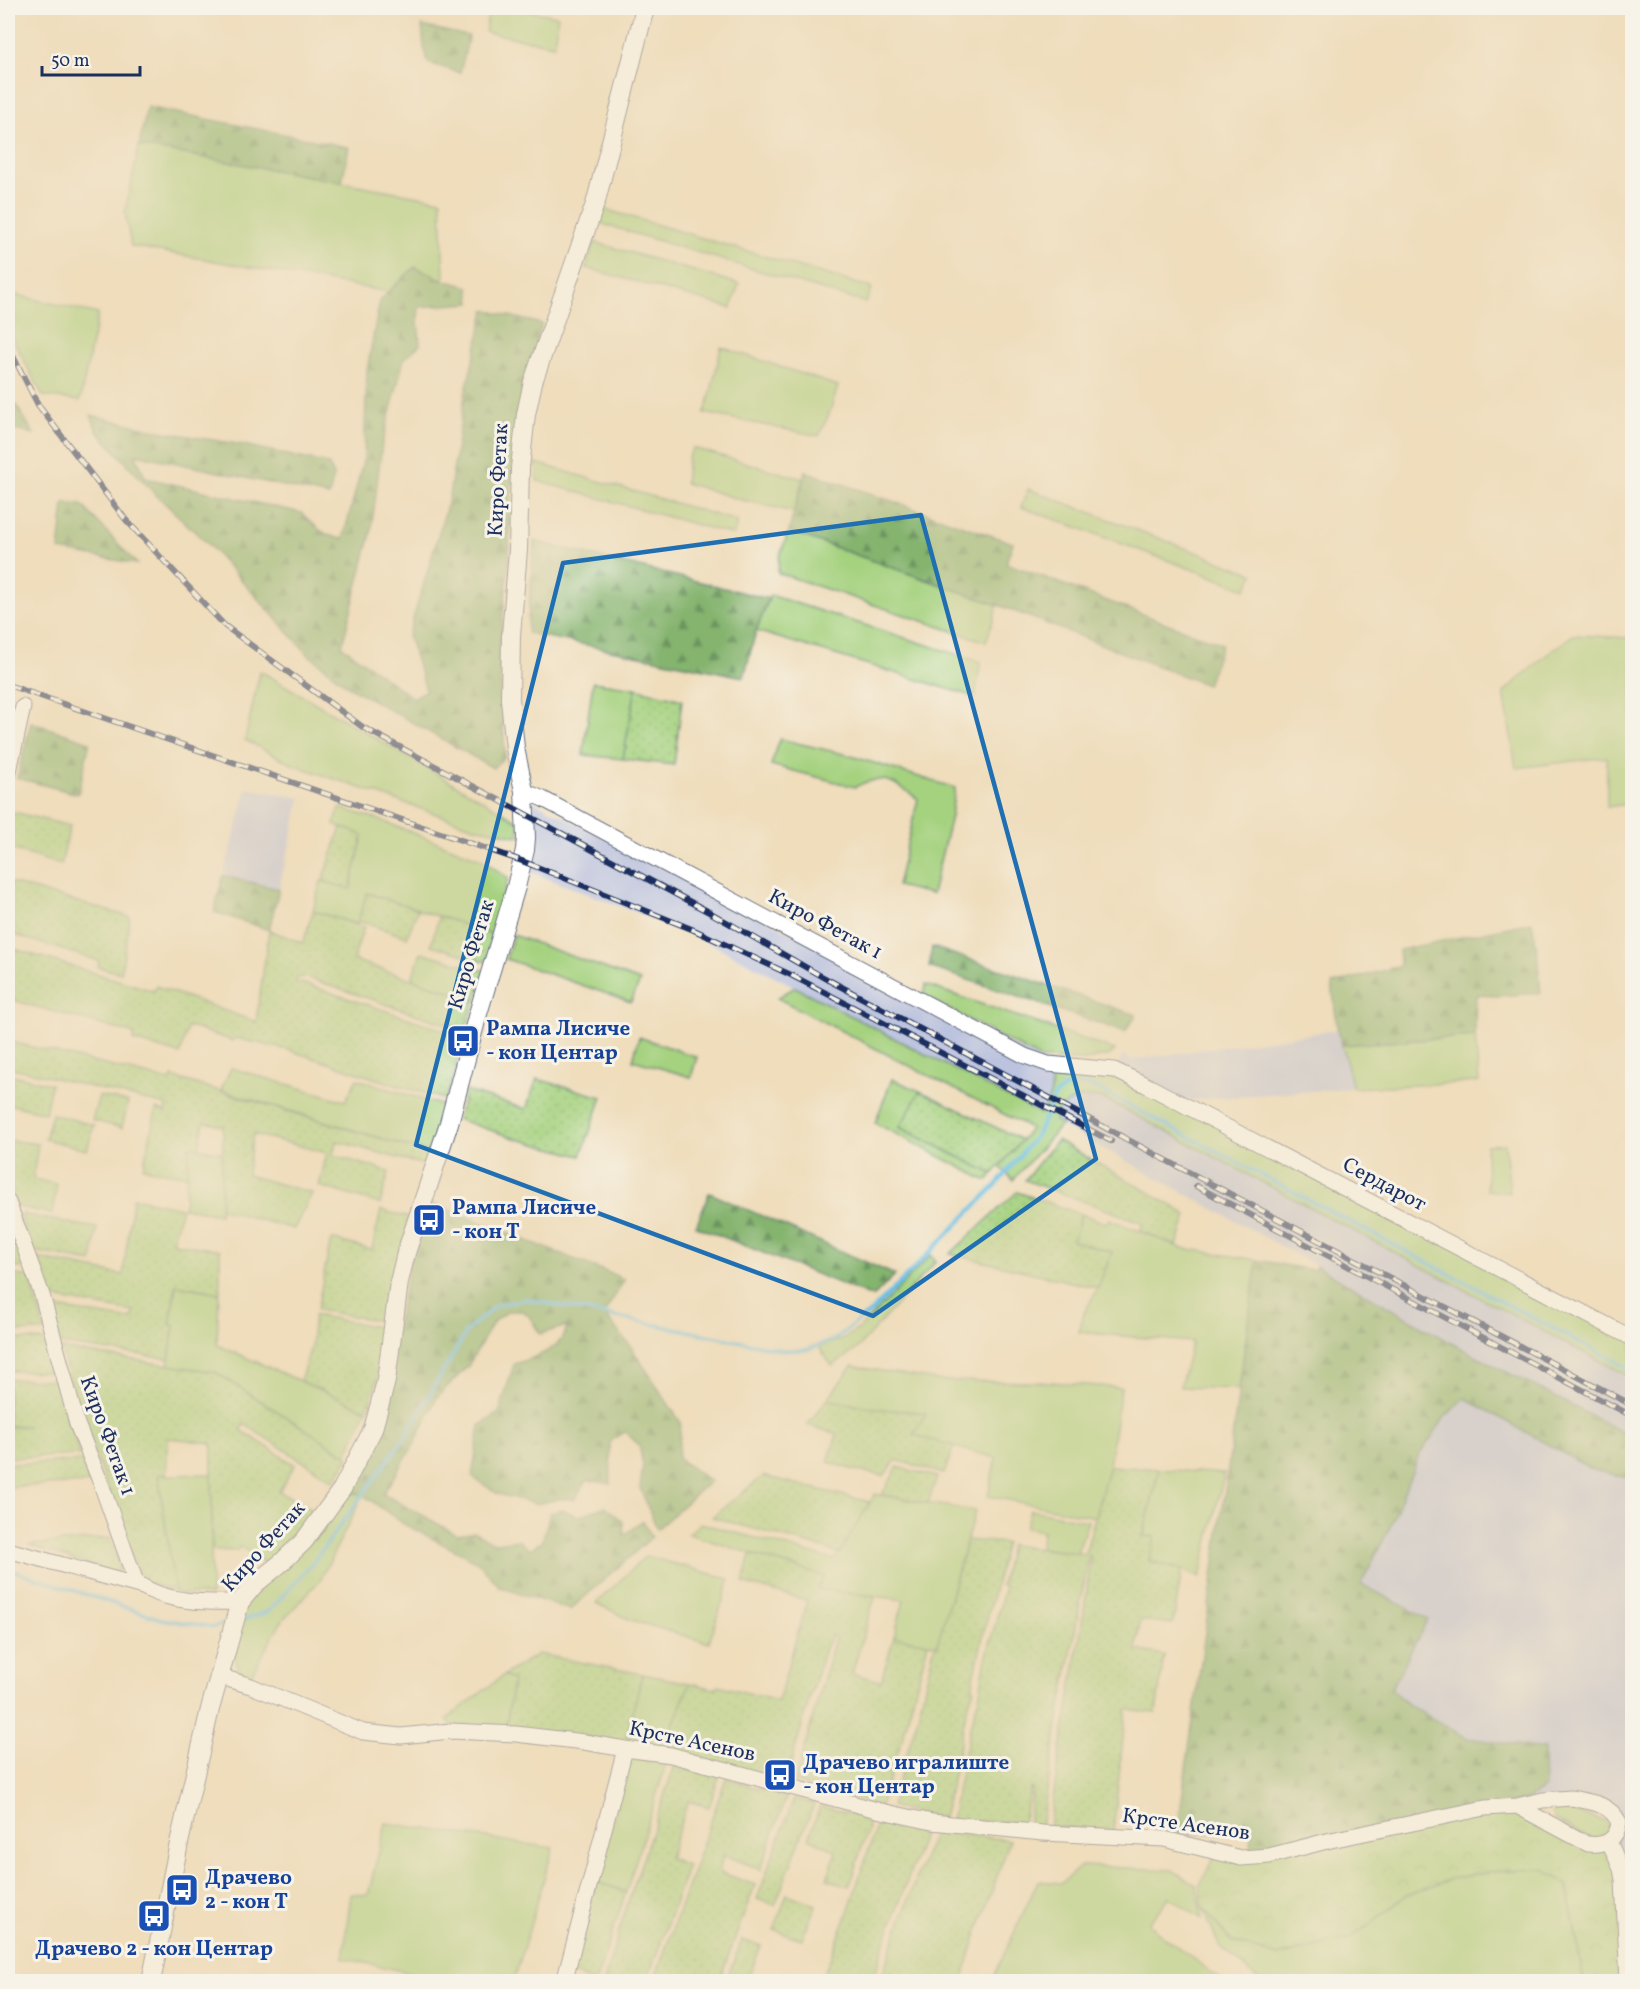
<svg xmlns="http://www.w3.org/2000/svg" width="1640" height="1989" viewBox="0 0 1640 1989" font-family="Vollkorn,serif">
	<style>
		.industrial { fill: #bcc3de }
		.grass { fill: #a5d27f; stroke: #60806e; stroke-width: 1.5 }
		.forest { fill: url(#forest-firs); stroke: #507266; stroke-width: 1.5 }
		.park { fill: url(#park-crowns); stroke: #60806e; stroke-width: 1.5 }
		.garden { fill: url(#garden-dots); stroke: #60806e; stroke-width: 1.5 }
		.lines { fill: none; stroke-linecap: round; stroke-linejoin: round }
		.stream { stroke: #67bfe4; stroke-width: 4 }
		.minor-casing { stroke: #656c7f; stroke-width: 17 }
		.major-casing { stroke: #656c7f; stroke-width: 20 }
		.minor { stroke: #fff; stroke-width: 15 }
		.major { stroke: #fff; stroke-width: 18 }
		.rail-casing { stroke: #1b2f5e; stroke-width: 6 }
		.rail { stroke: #f7f3e8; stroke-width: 4; stroke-dasharray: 11; stroke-linecap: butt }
		.marked { fill: none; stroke: #1f6fb2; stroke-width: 4.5; stroke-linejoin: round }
		.labels { text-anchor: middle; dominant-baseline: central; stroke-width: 6; stroke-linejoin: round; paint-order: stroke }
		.street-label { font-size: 21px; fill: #1b2f5e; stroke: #f7f3e8 }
		.transit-label { font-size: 21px; font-weight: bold; fill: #164399; stroke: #f7f3e8; text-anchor: start }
	</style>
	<defs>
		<pattern id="forest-firs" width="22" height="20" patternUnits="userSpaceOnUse" patternTransform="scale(1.5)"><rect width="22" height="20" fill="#84b46e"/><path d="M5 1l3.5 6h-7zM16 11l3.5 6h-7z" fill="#6b935e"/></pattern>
		<pattern id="park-crowns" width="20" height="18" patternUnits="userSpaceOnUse" patternTransform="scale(1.5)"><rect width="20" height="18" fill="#a5d27f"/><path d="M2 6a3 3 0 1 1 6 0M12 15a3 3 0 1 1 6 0" fill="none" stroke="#8db570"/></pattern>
		<pattern id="garden-dots" width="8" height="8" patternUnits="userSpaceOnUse" patternTransform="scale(1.5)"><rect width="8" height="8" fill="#a5d27f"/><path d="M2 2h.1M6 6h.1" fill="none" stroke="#8db570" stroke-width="1.8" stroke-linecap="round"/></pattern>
	</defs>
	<rect width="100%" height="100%" fill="#f7f3e8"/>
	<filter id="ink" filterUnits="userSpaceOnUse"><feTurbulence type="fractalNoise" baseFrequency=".0167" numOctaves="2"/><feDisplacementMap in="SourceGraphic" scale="12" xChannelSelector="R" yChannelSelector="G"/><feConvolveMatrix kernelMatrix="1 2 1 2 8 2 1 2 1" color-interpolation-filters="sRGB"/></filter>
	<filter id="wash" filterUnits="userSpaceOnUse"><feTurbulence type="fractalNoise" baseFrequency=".008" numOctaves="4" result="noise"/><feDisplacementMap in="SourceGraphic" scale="24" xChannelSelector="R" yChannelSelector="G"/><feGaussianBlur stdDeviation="1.35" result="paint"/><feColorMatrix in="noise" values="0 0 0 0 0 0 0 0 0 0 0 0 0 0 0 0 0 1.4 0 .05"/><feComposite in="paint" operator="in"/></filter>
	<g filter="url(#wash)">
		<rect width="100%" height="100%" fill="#efddbb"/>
		<path class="industrial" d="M247,788L301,798L279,889L223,876Z
			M533,801L1048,1064L1053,1087L1050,1099L1042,1114L704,940L657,920L520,868Z
			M1337,1026L1353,1088L1177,1101L1114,1070L1124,1055L1131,1060L1336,1030Z
			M1079,1097L1103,1098L1632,1378V1437L1449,1342L1317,1266L1055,1122L1056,1113L1071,1100Z
			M1465,1397L1593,1470L1632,1478V1922L1609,1841L1618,1831L1601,1804L1517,1806L1544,1749L1467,1738L1408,1705L1391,1688L1361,1584L1390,1527L1418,1457L1445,1417Z"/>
		<path class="grass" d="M489,8H512L558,16L554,45L485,32Z
			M139,146L441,200L444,280L415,267L388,292L131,246L125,213Z
			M604,209L872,288L866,303L599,223Z
			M594,242L739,284L731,308L586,268Z
			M8,293L98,314L80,401L43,396L8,330Z
			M721,347L838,386L830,412L819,436L704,413C709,407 718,359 721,347Z
			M693,448L803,479L794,512L742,500L685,483L688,458Z
			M536,463L737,521L734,535L537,481Z
			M1028,489L1254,574L1246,589L1021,507Z
			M789,531L998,605L986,642L778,573L779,558Z
			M770,595L981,662L975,697L756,631Z
			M1573,635L1632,638V803L1607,807V757L1516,768L1504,692L1545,656Z
			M260,671L520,822L518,836L474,827L294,765L245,740Z
			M593,682L636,688L623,759L583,755Z
			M780,739L848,755L955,788L951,816L932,894L897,886L918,799C894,782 884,772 855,787L771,765Z
			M340,808L380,820L481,859L508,878L494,935L367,893L357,924L313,911L321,881L350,888L363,836L334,824Z
			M513,935L640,981L631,1002L506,959Z
			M421,952L485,971L476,1000L412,979Z
			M926,985L1115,1050L1110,1055L1086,1060L1041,1059L923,995Z
			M795,987L1041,1114C1054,1091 1053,1090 1048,1064L1114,1070L1632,1338V1378L1103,1098C1077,1097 1076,1095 1056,1113L1055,1121L1062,1124L1013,1180L1000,1167L1031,1128L777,998Z
			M1475,1036L1479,1082L1353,1088L1342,1045Z
			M639,1037L697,1057L691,1077L633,1060Z
			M231,1068L345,1101L357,1079L444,1106L430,1153L221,1090Z
			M892,1079L920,1091L900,1128L993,1174L987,1181L875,1123Z
			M1505,1144L1510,1193L1487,1190L1486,1145Z
			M189,1146L223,1153L220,1214L184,1208Z
			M1081,1214L1106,1223L1109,1219L1182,1248L1257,1260L1239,1389L1180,1387L1192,1342L1079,1332L1084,1313L1098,1288L1112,1252L1073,1241Z
			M931,1255L936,1261L857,1349L832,1366L819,1347L842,1339L859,1329Z
			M176,1285L219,1293L217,1345L367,1410L346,1455L215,1372L168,1365L174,1326L170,1325Z
			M852,1366L943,1381L1051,1382L1121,1388L1109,1466L1095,1517L988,1496L996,1458L913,1436L925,1413L880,1409L827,1400Z
			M1159,1469L1224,1474L1200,1578L1182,1570L1149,1561L1143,1537Z
			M158,1473L166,1475L212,1474L211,1595L180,1594L175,1592Z
			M348,1491L363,1495L320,1580L281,1622L250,1677L240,1671L235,1658L234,1647L240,1609Z
			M875,1494L975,1511L937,1645L894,1637L904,1600L817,1589L823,1576L688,1534L701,1523L834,1560Z
			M1030,1510L1088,1521L1077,1553L1040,1548L1043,1531L1025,1528Z
			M646,1556L730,1579L709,1643L631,1620L596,1603Z
			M642,1674L690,1683L663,1750L625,1743Z
			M504,1675L513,1680L506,1728L452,1726L447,1719Z
			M629,1758L666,1764L626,1892L597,1882Z
			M1559,1808L1606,1821L1608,1825V1833L1593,1841L1555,1820L1551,1812Z
			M386,1823L553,1848L514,1981H446L343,1958L351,1894L368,1895Z
			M1081,1866L1172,1870L1196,1885L1202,1919L1169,1897L1148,1924L1222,1981H992L1038,1881L1061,1883Z
			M1544,1869L1567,1885L1584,1981H1260L1219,1945L1202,1907L1231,1941L1277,1956L1350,1938L1372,1923L1406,1895L1454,1878L1506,1870Z"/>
		<path class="forest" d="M422,26L469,36L460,73L428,63L424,48Z
			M147,107L349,147L342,182L139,146Z
			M415,267L444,280L469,287L471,303L419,307L418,319L420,345L404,359L382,444L371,533L342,646L413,698L426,690L408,636L448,502L465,395L485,310L542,324L524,381L514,444L508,570L499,652L505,757L493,768L349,687L309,655L209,545L154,493L97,431L91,415L159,431L244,445L328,464L334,475L329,496L135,454L146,478L302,513C315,527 324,536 343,539L364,458L367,370L380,300Z
			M8,392L34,434L8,429Z
			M805,471L1013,543L1006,563L1222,644L1207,685L998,605L789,531Z
			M64,503L82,505L137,564L59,550Z
			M534,541L769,599L756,631L744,677L527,633Z
			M31,722L90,742L78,794L17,778Z
			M223,876L279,889L269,930L214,912Z
			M1532,922L1537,950L1541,993L1499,996L1476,995L1475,1036L1342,1045L1337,1026L1332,984L1400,966L1399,950Z
			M932,947L1136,1015L1125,1032L929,967Z
			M709,1193H710L895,1275L873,1297L696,1226Z
			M424,1200L625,1279L604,1314L631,1347L681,1423L678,1458L710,1481L657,1529L640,1488L643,1465L639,1445L625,1432L610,1442L611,1484L587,1480L575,1499H559L536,1504L498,1494L472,1477L480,1425L499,1413L514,1364C534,1357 562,1351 567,1326L540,1334L529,1316L522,1311H509L494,1321L468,1366L437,1397L415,1443L383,1494L426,1517L457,1535L475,1532L494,1543L518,1540L529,1549L542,1542L550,1513L562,1510L579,1516L605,1506L623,1521L624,1535L643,1521L652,1537L570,1610L500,1587L478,1562L404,1524L363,1495L342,1489L373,1429Z
			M1257,1260L1313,1270L1317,1266L1449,1342L1632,1437V1479L1593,1470L1465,1398L1445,1417L1418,1457L1390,1527L1361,1584L1428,1619L1391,1689L1408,1705L1467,1738L1544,1749L1545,1788L1524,1801L1250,1853L1251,1833L1177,1834Z"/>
		<path class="park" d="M1517,1806L1574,1837L1609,1841L1621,1869L1628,1981H1584L1567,1885L1544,1869L1506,1870L1454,1878L1406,1895L1372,1923L1350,1938L1277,1956L1231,1941L1202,1907L1200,1885L1216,1852L1241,1858Z"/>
		<path class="garden" d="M636,688L682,700L674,765L623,759Z
			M9,811L70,826L61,865L8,848Z
			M341,827L363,835L350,889L323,881Z
			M8,882L130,917L121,973L98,967L99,961L8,933Z
			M367,893L418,909L407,937L358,921Z
			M313,911L364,927L353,960L476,1000L465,1029L433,1020L305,977L297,978L296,984L302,983L462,1036L453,1079L445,1099L392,1084L289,1050L235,1038L233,1041L188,1026L180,1054L133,1041L134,1034L8,999V947L154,991L156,986L256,1022L269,930L303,943Z
			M439,916L494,935L486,962L431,945Z
			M8,1041L170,1081L172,1077L430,1153L427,1166L336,1141L333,1155L389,1172L380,1204L319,1186L327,1153L253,1134L247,1175L312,1193L294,1229L221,1209L223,1126L204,1122L199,1148L189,1146L187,1176L143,1168L156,1109L165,1112L166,1105L8,1067Z
			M8,1074L51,1084L45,1113L8,1104Z
			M537,1079L602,1097L581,1156L517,1139L457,1119L466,1091L526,1109Z
			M920,1091L1022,1140L993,1174L900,1127Z
			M99,1096L128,1102L122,1128L92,1120Z
			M52,1114L94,1125L87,1150L45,1139Z
			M8,1140L38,1144L33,1179L57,1184L52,1214L15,1206L8,1182Z
			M1057,1140C1100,1166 1145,1188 1187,1215L1177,1246L1140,1231L1143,1223L1025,1180Z
			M1017,1192L1081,1214L1073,1241L1112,1252L1098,1288L950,1254Z
			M133,1198L182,1208L172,1243L220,1250V1293L176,1285L170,1324L174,1326L169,1359L60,1344L51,1307L125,1319L133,1318L134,1312L48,1297L38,1270L37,1258L123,1275Z
			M381,1210L410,1218L385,1322L317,1310L331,1239L372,1250Z
			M22,1214L97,1228L92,1262L34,1251L22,1225Z
			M8,1224L24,1262L21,1268L8,1267Z
			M8,1275L30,1276L45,1331L8,1332Z
			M314,1315L384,1328L382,1367L367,1410L300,1381L311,1347Z
			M8,1338L48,1341L56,1372L8,1371Z
			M61,1349L215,1372L349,1457L334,1481L244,1424L241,1430L295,1465L279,1491L315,1511L266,1564L241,1547L236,1551L212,1550V1443L168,1438L166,1475L158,1474L175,1592L145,1582L139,1576L76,1401Z
			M8,1379L58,1380L80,1455L8,1458V1427L29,1426H8Z
			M827,1400L880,1409L926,1413L913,1435L954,1446L944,1474L896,1460L884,1476L854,1470L828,1462L837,1434L807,1425Z
			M83,1461L90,1483L8,1487V1464Z
			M1109,1466L1159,1469L1143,1536L1155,1537L1149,1561L1182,1570L1173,1624L1140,1620L1136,1650L1164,1655L1156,1713L1126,1710L1113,1831L1049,1827C1061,1736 1081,1647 1091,1557L1089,1555L1060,1713L1041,1827L1028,1826L1032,1788L1030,1789L1023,1823L951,1820L971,1723L979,1698L985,1663L1005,1587L1001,1586L1010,1545L1085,1554Z
			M897,1467L937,1477L928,1503L882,1495Z
			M763,1476L870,1502L840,1553L712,1517Z
			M110,1538L120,1569L117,1573L108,1572L29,1545Z
			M967,1540L1006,1543L984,1631L972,1688L974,1689L966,1711L959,1750L943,1818L891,1807L918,1716L934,1647L937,1645Z
			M750,1554L824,1576L818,1589L875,1596L852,1674L881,1681L894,1637L928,1643L903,1736L880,1807L795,1782L835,1638L832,1635L826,1646L813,1686L786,1781L663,1750L690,1683L715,1689L718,1685L778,1701L807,1601L743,1583Z
			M538,1654L642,1674L625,1743L506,1728L513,1680L504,1675Z
			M674,1767L719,1776L709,1807L688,1801L669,1858L688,1865L647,1981L604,1982L625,1911Z
			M726,1778L786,1797L761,1869L723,1855L719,1872L755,1885L719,1981H654Z
			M794,1798L814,1804L775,1905L757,1899Z
			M820,1806L868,1818V1829L849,1886L827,1879L836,1851L809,1838Z
			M878,1821L924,1830C914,1865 901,1898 888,1933C882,1949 879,1965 872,1981H821L844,1924Z
			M935,1831L1010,1840L974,1942L962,1981H880L916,1878Z
			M597,1882L626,1892L596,1981H589L571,1973Z
			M787,1894L816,1905L802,1939L774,1930Z
			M742,1940L761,1946L747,1981H726Z"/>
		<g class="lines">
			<path class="stream" d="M8,1569L161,1619L213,1627L221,1625
				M241,1621L269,1611L312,1564L403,1440L467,1331L496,1305L527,1299L782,1350H806L835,1339L873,1310L997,1184L1037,1134L1055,1096L1064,1088L1078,1084L1094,1087L1632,1370"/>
		</g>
	</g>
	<g filter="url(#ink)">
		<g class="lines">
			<g class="minor-casing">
				<path id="minor" d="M8,776L23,707
					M524,791L543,799L1025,1056L1048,1064L1114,1070L1146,1085L1632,1338
					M8,1202L42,1295L77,1424L100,1481L136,1582C163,1603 208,1603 240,1602
					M8,1550L143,1587
					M218,1676L251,1686L363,1732L401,1736L451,1731L516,1734L584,1742L625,1749L671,1755L877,1810L932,1822L1043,1833L1164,1839L1241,1858L1269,1856L1331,1840L1485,1808L1517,1806
					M1571,1798C1591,1802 1609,1803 1619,1822C1617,1840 1605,1846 1588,1844L1517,1806L1543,1800Z
					M1609,1841L1621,1869L1623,1880L1628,1982
					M564,1982L625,1749"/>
			</g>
			<g class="major-casing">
				<path id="major" d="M151,1982L179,1843L210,1709L240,1602L255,1584L281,1563L304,1541L342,1489L373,1429L386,1381L399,1282L406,1253L449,1123L477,1017L516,887L525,850L526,838L524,791L515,748L510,699L511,635L518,550L520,468L526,414L533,382L596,201L645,8"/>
			</g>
			<use href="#minor" class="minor"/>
			<use href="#major" class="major"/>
			<g class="rail-casing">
				<path id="rail" d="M8,346L38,405L126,520L225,626L364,728L711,913L821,976L1177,1166L1632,1405
					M8,685L522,861L694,930L791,975L1111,1141
					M1196,1186L1632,1416"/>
			</g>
			<use href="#rail" class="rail"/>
		</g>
	</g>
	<path d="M0 0H1640V1989H0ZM921,515L1096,1159L873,1316L416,1145L563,563Z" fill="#efddbb" fill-opacity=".55" fill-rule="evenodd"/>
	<path class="marked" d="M921,515L1096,1159L873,1316L416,1145L563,563Z"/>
	<defs>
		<g id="bus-square" transform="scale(1.725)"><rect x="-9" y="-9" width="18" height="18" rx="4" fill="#1a4fb4" stroke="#f7f3e8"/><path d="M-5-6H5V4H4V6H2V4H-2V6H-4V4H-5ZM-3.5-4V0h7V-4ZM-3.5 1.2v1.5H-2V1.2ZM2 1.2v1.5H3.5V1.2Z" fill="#fff"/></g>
	</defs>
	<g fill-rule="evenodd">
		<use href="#bus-square" x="463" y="1041"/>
		<use href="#bus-square" x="429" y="1220"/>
		<use href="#bus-square" x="780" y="1775"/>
		<use href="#bus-square" x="182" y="1890"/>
		<use href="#bus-square" x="154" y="1916"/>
	</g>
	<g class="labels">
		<g class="street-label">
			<text transform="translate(499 480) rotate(-87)">Киро Фетак</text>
			<text transform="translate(825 925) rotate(28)">Киро Фетак 1</text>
			<text transform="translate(472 955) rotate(-73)">Киро Фетак</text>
			<text transform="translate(1384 1185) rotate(28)">Сердарот</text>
			<text transform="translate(107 1436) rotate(70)">Киро Фетак 1</text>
			<text transform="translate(264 1547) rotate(-48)">Киро Фетак</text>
			<text transform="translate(692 1742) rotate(12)">Крсте Асенов</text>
			<text transform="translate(1186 1825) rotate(8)">Крсте Асенов</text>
		</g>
		<g class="transit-label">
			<text x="486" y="1029">Рампа Лисиче<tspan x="486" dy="24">- кон Центар</tspan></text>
			<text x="452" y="1208">Рампа Лисиче<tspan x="452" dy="24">- кон Т</tspan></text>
			<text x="803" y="1763">Драчево игралиште<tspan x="803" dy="24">- кон Центар</tspan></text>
			<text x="205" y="1878">Драчево<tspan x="205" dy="24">2 - кон T</tspan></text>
			<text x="154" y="1949" text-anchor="middle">Драчево 2 - кон Центар</text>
		</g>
	</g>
	<rect width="1640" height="1989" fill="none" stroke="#f7f3e8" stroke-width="30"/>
	<path d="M42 66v9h98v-9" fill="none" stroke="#1b2f5e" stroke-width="3"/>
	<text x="51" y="66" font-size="18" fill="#1b2f5e" stroke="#f7f3e8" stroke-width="4.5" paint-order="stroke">50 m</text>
</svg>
